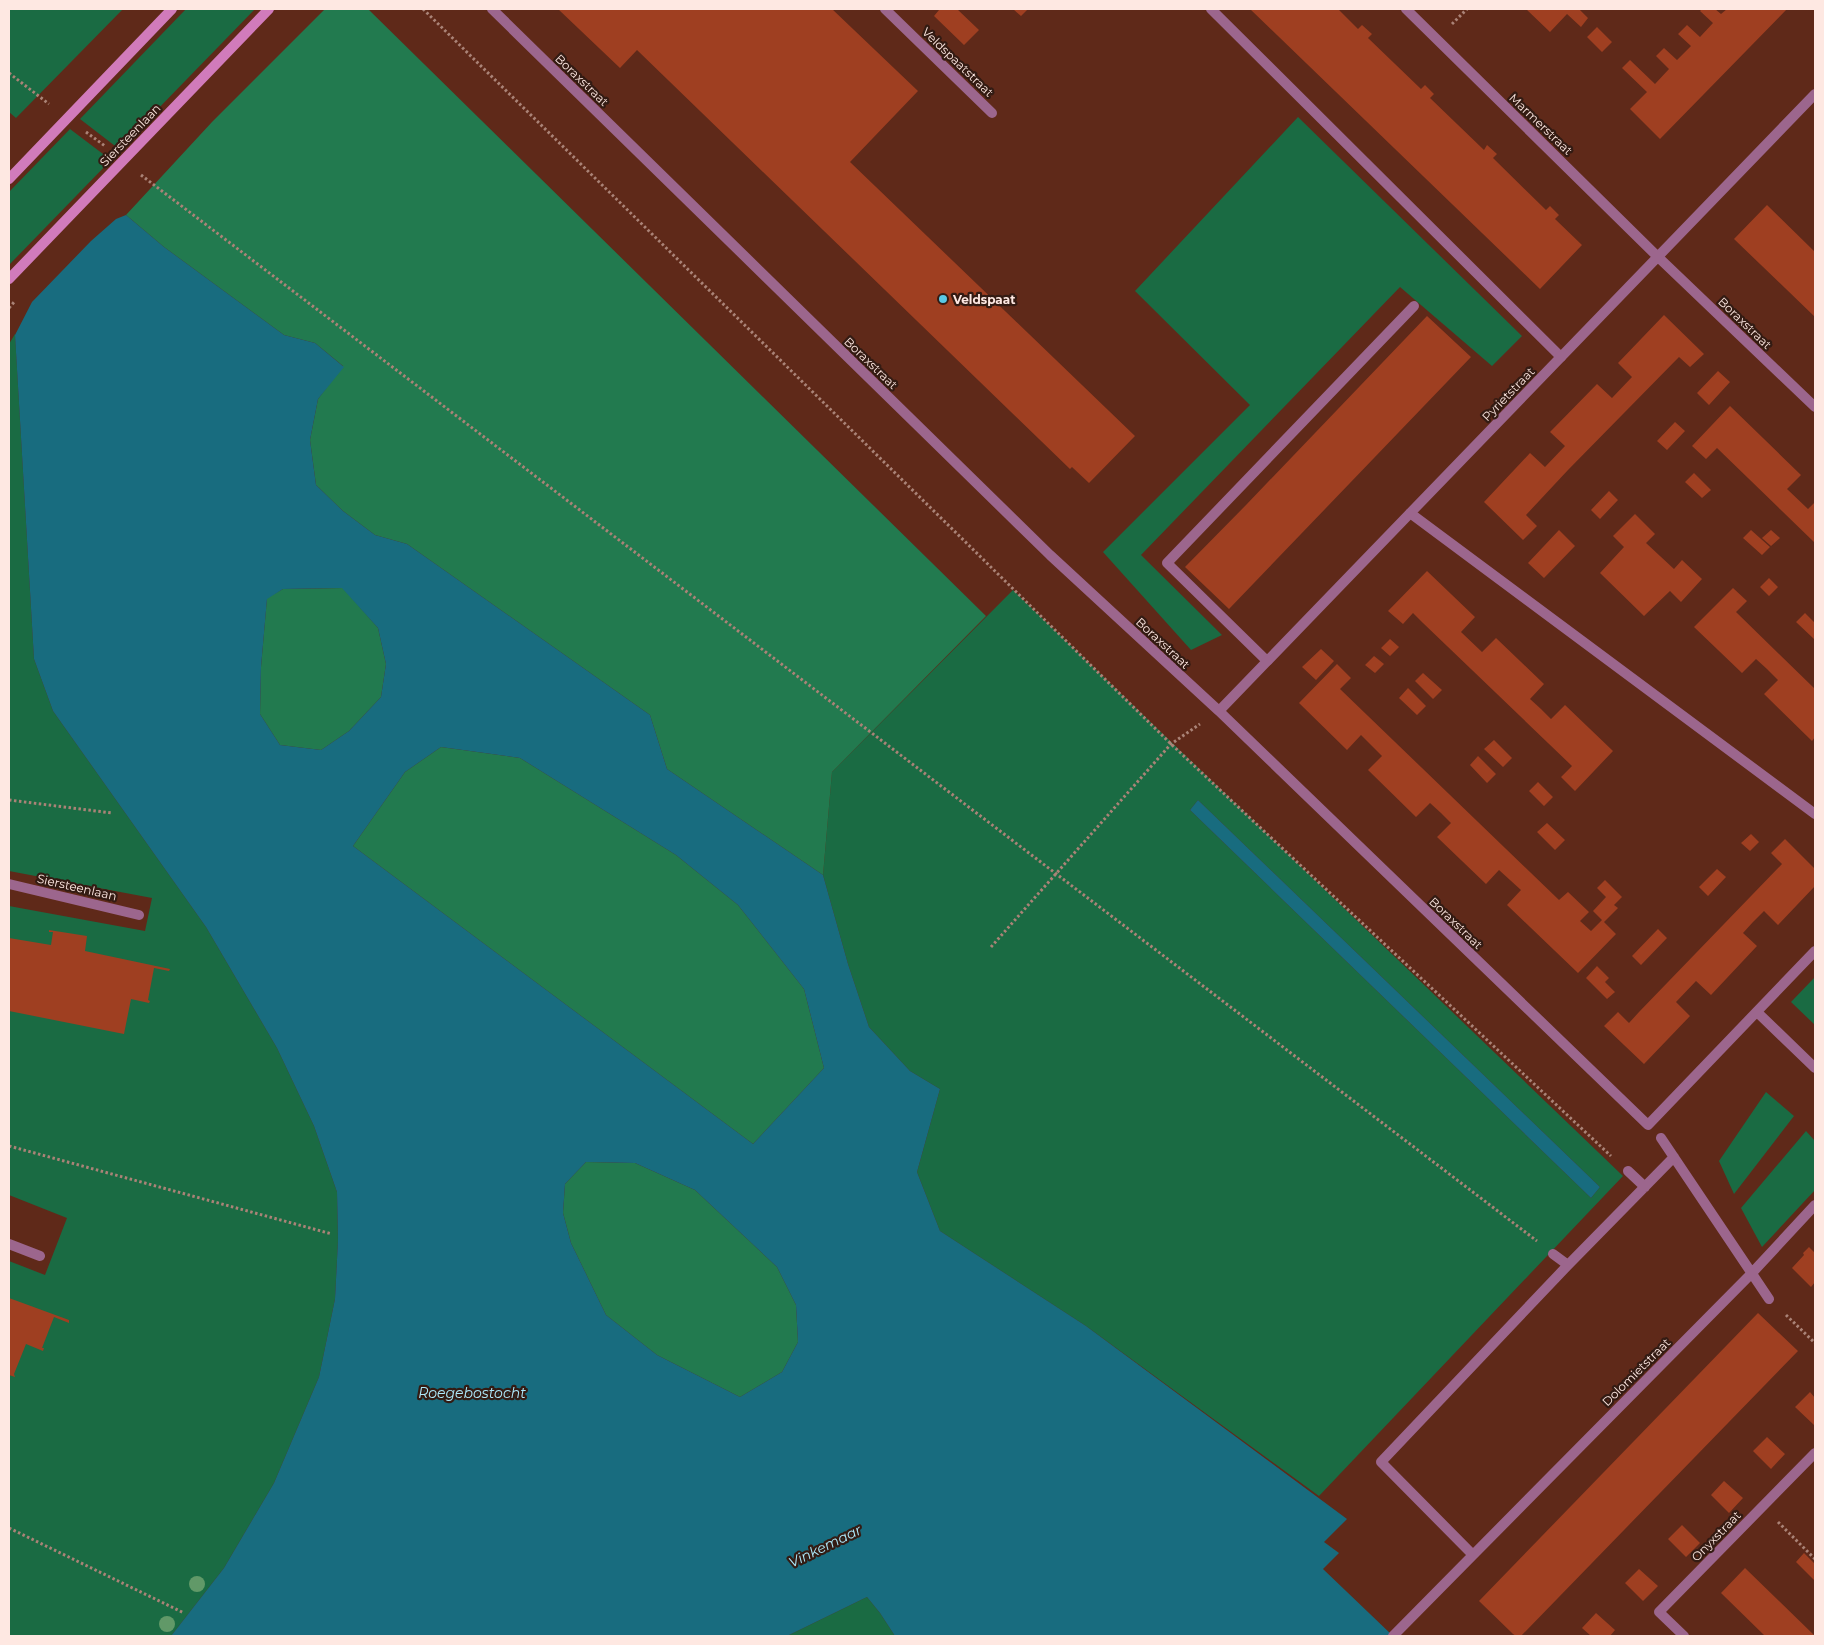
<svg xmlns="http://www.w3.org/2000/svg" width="1824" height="1645" viewBox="0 0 1824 1645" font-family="Montserrat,sans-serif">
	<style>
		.green { fill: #1a6b43; fill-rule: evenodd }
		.forest { fill: #227a4f }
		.water { fill: #186c7f; fill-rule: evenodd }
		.building { fill: #9f3f21 }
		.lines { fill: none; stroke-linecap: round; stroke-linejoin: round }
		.path { stroke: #aa8377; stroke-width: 3; stroke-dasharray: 2.5 2.5; stroke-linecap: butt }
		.lane { stroke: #9c668d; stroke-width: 10 }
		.street { stroke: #9c668d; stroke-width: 10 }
		.secondary { stroke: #d17bbb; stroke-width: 10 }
		.tree { fill: #619968 }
		.poi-dot { fill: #59c8e4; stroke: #331b13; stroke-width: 2 }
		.labels { text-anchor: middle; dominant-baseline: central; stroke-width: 4.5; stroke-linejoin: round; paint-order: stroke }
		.street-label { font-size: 12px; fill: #fee8e2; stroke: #331b13 }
		.poi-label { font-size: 12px; font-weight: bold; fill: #fee8e2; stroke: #331b13; text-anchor: start }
		.water-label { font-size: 14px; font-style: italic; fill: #adeafc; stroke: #331b13 }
	</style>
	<rect width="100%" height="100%" fill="#5f2919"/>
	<path class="green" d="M9,9H123L16,118L9,112Z
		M186,9H255L119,149L80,119Z
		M1298,117L1522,336L1492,366L1400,287L1141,555L1222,635L1191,650L1103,552L1250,405L1135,291Z
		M70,129L111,160L9,265V192Z
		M15,334L34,659L53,711L206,927L277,1048L314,1126L337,1192L338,1240L335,1299L319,1377L274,1483L224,1568L171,1636H9V1261L45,1275L67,1218L9,1195V906L145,931L152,898L9,871V344Z
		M1013,590L1623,1176L1319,1496L1086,1326L940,1231L917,1172L940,1089L910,1071L869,1027L848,964L823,875L832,772ZM1198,800L1600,1187L1591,1198L1190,810Z
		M1815,977V1025L1791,1002Z
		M1766,1092L1794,1116L1734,1194L1719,1161Z
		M1806,1131L1815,1141V1190L1762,1247L1741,1208Z
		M867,1597L880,1613L895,1636H787Z"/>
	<path class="forest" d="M325,9H368L986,616L832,772L823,875L667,769L650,715L407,544L375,535L343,511L316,485L310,440L318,399L343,366L315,343L284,335L164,247L126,215L212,122Z
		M343,588L378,628L386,664L381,697L349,731L321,750L280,745L260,714L261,667L267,598L283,589Z
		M441,747L520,758L676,855L738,905L804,989L824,1068L753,1144L353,846L405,772Z
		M586,1162L635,1163L695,1190L777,1267L796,1305L798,1342L782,1372L740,1397L657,1355L606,1315L571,1243L563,1213L565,1184Z"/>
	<path class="water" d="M126,215L164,247L284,335L315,343L344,367L318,399L310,440L316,485L343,511L375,535L407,544L650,715L667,769L823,875L848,964L869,1027L910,1071L940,1089L917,1172L940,1231L1086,1326L1347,1519L1324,1542L1339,1553L1323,1569L1393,1636H895L880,1613L867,1597L787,1636H171L224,1568L274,1483L319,1377L335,1299L338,1240L337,1192L314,1126L277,1048L206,927L53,711L34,659L15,335L32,302L91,241L116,219ZM342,588L378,628L386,664L381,697L349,731L321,750L280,745L260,714L261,667L267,599L283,589ZM441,747L520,758L676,855L738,905L804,989L824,1068L753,1144L353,846L405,772ZM586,1162L635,1163L695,1190L777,1267L796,1305L798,1342L782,1372L740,1397L657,1355L606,1315L571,1243L563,1213L565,1184Z
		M1198,800L1600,1187L1591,1198L1190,810Z"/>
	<path class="building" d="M558,9H832L918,91L850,162L1135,436L1089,483L1072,467L1070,469L637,50L620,68Z
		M938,9H957L979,30L964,45L934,16L939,10Z
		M1013,9H1028L1021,16Z
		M1250,9H1338L1358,29L1362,25L1372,34L1368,38L1421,89L1425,85L1434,94L1430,98L1484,150L1487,145L1497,154L1493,158L1546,210L1550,206L1559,215L1555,219L1582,245L1540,289Z
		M1526,9H1579L1588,18L1581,27L1567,14L1550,32Z
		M1702,9H1715L1721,14L1727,9H1787L1660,139L1630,109L1647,92L1622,68L1630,60L1655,84L1669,69L1656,56L1664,48L1677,60L1691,46L1678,34L1687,25L1700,37L1713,23L1700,11Z
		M1597,27L1612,42L1602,52L1587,37Z
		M1767,205L1815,252V317L1734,239Z
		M1664,315L1704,354L1690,367L1679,357L1568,470L1526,515L1537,526L1523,540L1484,502L1530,453L1545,467L1565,446L1550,432L1597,384L1612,398L1632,377L1618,363Z
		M1427,316L1471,357L1229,609L1185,567L1246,505Z
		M1718,371L1730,382L1709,405L1697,393Z
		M1730,406L1801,475L1787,489L1808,509L1815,502V543L1717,448L1706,459L1692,446Z
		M1675,422L1685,431L1667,450L1657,441Z
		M1694,473L1711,490L1702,498L1685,482Z
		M1609,491L1618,500L1600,519L1591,510Z
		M1635,514L1655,534L1646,543L1674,569L1682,560L1702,579L1681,602L1670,591L1644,616L1600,573L1624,547L1613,536Z
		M1559,530L1575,546L1544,578L1528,563Z
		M1751,530L1770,547L1762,555L1743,538Z
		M1771,530L1780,538L1771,546L1762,538Z
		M1427,571L1475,617L1461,632L1482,652L1496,638L1544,684L1530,699L1541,709L1551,719L1565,705L1613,751L1575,791L1561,777L1572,766L1423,623L1413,613L1403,624L1388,611Z
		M1769,578L1778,587L1769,596L1760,587Z
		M1733,588L1747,601L1736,612L1815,689V737L1812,741L1764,694L1778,680L1767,669L1756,659L1742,673L1694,627Z
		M1805,613L1815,623V638L1814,639L1796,622Z
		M1390,639L1399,647L1390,656L1381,648Z
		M1321,649L1334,661L1316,680L1302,667Z
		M1374,656L1384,664L1375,673L1365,665Z
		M1337,664L1351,678L1340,689L1558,899L1559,900L1568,892L1589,912L1580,921L1591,931L1602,920L1593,911L1606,897L1597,888L1605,880L1622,897L1614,905L1618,908L1604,922L1616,934L1578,973L1507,905L1521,890L1499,870L1486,884L1437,837L1451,823L1441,813L1430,803L1416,817L1368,770L1382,756L1361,735L1347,750L1299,703Z
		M1423,673L1442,690L1433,699L1415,681Z
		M1408,688L1426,706L1417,715L1399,698Z
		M1494,740L1512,758L1503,767L1484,749Z
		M1478,756L1496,774L1487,783L1470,765Z
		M1538,782L1553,797L1544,806L1529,791Z
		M1547,823L1565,840L1555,850L1537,832Z
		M1751,834L1759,842L1750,851L1741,843Z
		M1785,839L1815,869V886L1778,925L1764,911L1753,922L1743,933L1757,946L1711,995L1696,981L1676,1002L1690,1016L1644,1064L1604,1026L1618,1012L1629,1023L1639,1012L1782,864L1771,853Z
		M1717,869L1726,877L1708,896L1699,887Z
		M1658,929L1667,938L1641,965L1632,956Z
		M49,930L87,936L85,951L170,969L169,971L154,968L148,1000L150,1001L149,1003L131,999L124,1034L9,1011V938L51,945L53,932H49Z
		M1597,966L1609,978L1605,982L1615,992L1607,999L1586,978Z
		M1809,1247L1815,1253V1282L1811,1287L1792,1268L1804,1255L1803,1253Z
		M9,1298L69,1320V1323L54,1317L42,1348H44L43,1351L26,1344L14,1374L15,1377L9,1375Z
		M1758,1313L1798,1351L1521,1636H1516L1513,1634L1479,1601Z
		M1810,1392L1815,1398V1424L1814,1425L1795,1407Z
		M1767,1437L1785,1454L1771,1469L1753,1451Z
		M1724,1481L1743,1498L1729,1513L1711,1495Z
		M1682,1525L1700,1543L1686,1557L1668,1539Z
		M1804,1553L1815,1564V1581L1796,1562Z
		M1745,1568L1815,1636H1765L1721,1593Z
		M1639,1569L1658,1586L1643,1601L1625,1583Z
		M1596,1613L1615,1630L1610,1636H1591L1582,1628Z"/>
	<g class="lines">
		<path class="path" d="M423,9L1171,744L1611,1156
			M1452,24L1467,9
			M9,73L49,104
			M86,132L105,146
			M141,175L1537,1241
			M9,308L15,301
			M9,800L112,813
			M991,947L1171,744L1200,724
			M9,1146L332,1234
			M1786,1315L1815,1343
			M1778,1522L1815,1559
			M9,1528L184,1613"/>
		<path class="lane" d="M885,9L992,113
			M1211,9L1561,357
			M1267,661L1167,563L1414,306
			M9,884L139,915
			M9,1244L40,1256"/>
		<path class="street" d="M492,9L1050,555L1219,711L1648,1125L1815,951
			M1406,9L1658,257L1815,407
			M1410,513L1815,814
			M1219,711L1815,94
			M1757,1012L1815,1068
			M1661,1138L1769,1299
			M1628,1171L1645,1187
			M1553,1254L1568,1265
			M1473,1555L1752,1273L1815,1205
			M1393,1636L1473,1555L1381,1462L1568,1265L1674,1157
			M1684,1636L1659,1612L1815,1453"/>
		<path class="secondary" d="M9,179L172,9
			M9,279L269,9"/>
	</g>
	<g class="tree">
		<circle cx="197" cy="1584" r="8"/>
		<circle cx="167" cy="1624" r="8"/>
	</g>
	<circle class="poi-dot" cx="943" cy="299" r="5"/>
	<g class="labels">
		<g class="street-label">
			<text transform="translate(958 62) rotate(44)">Veldspaatstraat</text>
			<text transform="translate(582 80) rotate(44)">Boraxstraat</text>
			<text transform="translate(1541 124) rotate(44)">Marmerstraat</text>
			<text transform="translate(130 135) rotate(-46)">Siersteenlaan</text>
			<text transform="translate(1745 323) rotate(44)">Boraxstraat</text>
			<text transform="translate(871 363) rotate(44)">Boraxstraat</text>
			<text transform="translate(1508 394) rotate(-46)">Pyrietstraat</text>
			<text transform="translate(1163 643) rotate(43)">Boraxstraat</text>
			<text transform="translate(77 887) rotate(13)">Siersteenlaan</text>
			<text transform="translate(1456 923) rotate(44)">Boraxstraat</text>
			<text transform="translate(1636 1372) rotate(-45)">Dolomietstraat</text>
			<text transform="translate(1716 1536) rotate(-46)">Onyxstraat</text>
		</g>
		<g class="poi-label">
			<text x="953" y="299">Veldspaat</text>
		</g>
		<g class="water-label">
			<text x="472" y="1393">Roegebostocht</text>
			<text transform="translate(825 1546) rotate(-26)">Vinkemaar</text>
		</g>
	</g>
	<rect width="1824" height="1645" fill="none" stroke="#fee8e2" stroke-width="20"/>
</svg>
